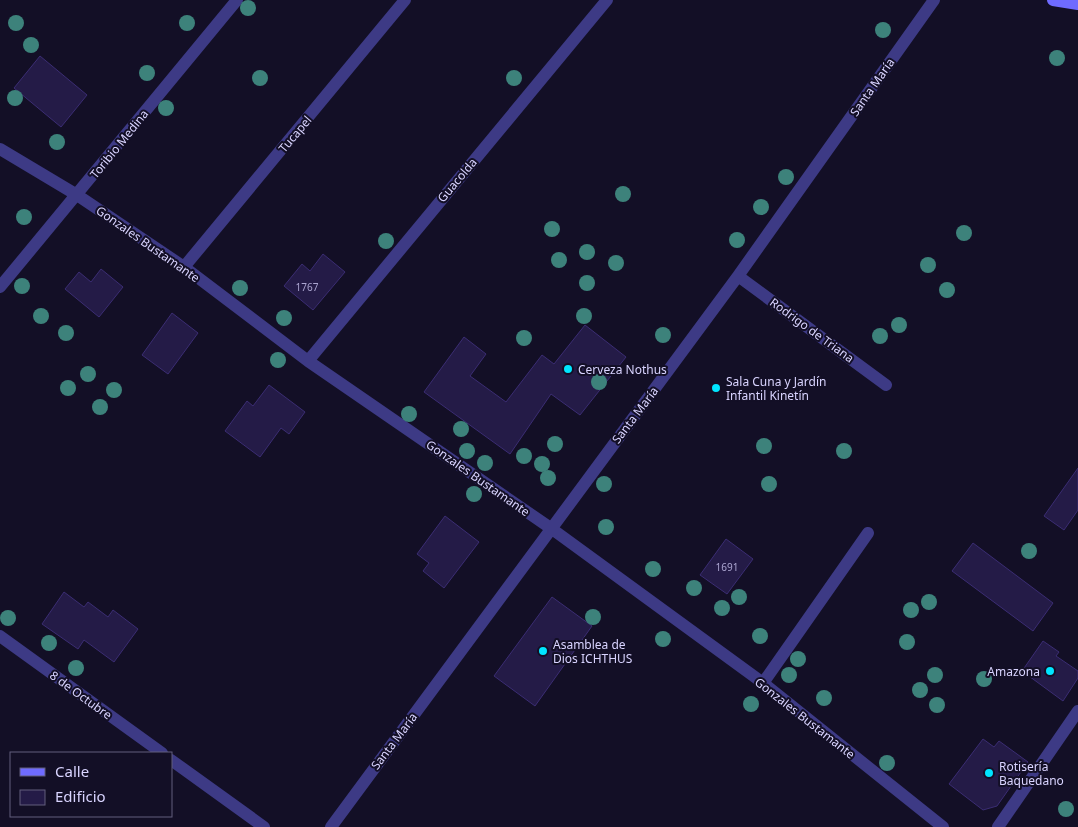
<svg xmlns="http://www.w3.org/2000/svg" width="1078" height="827" viewBox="0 0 1078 827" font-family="'Noto Sans',sans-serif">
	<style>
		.building { fill: #241b47; stroke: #3b2d73 }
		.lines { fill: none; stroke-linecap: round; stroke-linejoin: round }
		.service { stroke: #3d3a85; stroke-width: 12 }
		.minor { stroke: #3d3a85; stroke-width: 12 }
		.tertiary { stroke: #3d3a85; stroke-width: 12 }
		.secondary { stroke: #6f6bff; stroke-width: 12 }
		.tree { fill: #3d827b }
		.poi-dot { fill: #00e5ff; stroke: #130f26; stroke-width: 2 }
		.labels { text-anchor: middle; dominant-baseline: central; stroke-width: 4; stroke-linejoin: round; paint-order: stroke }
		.number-label { font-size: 10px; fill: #aca6d1 }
		.street-label { font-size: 12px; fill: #d9d4ff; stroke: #130f26 }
		.poi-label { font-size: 12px; fill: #d9d4ff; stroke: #130f26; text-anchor: start }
	</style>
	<rect width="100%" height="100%" fill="#130f26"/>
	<path class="building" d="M40,56L87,95L61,127L14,88Z
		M323,254L345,272L313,310L284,286L302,264L310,271Z
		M101,269L123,287L99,317L65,289L79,272L91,282Z
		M172,313L198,333L168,374L142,355Z
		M585,325L626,357L580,415L551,394L510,454L424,392L464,337L486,354L470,376L506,402L542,355L554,364Z
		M269,385L305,412L289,434L281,428L260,457L225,431L247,401L253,406Z
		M1078,468V510L1064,530L1044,516Z
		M445,516L479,542L444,588L423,571L429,563L417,554Z
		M726,539L753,559L727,594L700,575Z
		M973,543L1053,603L1033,631L952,571Z
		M64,592L84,607L88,602L108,617L113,610L138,629L114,662L84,640L78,649L42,624Z
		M552,597L592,626L535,706L494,676Z
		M1043,641L1059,652L1056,656L1078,671V678L1063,701L1022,671Z
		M983,739L994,747L999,741L1028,762L997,806L983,810L949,784Z"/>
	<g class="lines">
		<path class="service" d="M763,683L868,533"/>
		<path class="minor" d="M0,149L77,195L184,267L308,361L552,529L763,683L943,827
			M184,267L405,0
			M738,276L886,385
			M0,287L237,0
			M308,361L607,0
			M0,636L162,753
			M171,760L264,827
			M331,827L738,276L934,0"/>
		<path class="tertiary" d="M998,827L1078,711"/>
		<path class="secondary" d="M1053,0L1078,4"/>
	</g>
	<g class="tree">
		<circle cx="248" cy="8" r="8"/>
		<circle cx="16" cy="23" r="8"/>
		<circle cx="187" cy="23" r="8"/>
		<circle cx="883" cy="30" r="8"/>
		<circle cx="31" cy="45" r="8"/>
		<circle cx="1057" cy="58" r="8"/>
		<circle cx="147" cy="73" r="8"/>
		<circle cx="260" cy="78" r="8"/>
		<circle cx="514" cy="78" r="8"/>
		<circle cx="15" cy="98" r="8"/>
		<circle cx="166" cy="108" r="8"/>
		<circle cx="57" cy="142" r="8"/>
		<circle cx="786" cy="177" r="8"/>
		<circle cx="623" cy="194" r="8"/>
		<circle cx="761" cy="207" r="8"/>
		<circle cx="24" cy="217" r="8"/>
		<circle cx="552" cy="229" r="8"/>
		<circle cx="964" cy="233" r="8"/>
		<circle cx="737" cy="240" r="8"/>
		<circle cx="386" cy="241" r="8"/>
		<circle cx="587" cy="252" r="8"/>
		<circle cx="559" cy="260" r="8"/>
		<circle cx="616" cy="263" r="8"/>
		<circle cx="928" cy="265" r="8"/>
		<circle cx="587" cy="283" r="8"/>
		<circle cx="22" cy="286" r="8"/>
		<circle cx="240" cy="288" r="8"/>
		<circle cx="947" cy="290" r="8"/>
		<circle cx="41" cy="316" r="8"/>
		<circle cx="584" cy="316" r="8"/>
		<circle cx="284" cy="318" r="8"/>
		<circle cx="899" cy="325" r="8"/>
		<circle cx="66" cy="333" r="8"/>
		<circle cx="663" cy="335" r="8"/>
		<circle cx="880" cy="336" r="8"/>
		<circle cx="524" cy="338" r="8"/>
		<circle cx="278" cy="360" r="8"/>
		<circle cx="88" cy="374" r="8"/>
		<circle cx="599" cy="382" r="8"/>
		<circle cx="68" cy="388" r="8"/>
		<circle cx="114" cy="390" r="8"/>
		<circle cx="100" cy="407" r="8"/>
		<circle cx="409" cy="414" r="8"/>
		<circle cx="461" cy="429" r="8"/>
		<circle cx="555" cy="444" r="8"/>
		<circle cx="764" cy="446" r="8"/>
		<circle cx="467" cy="451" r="8"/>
		<circle cx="844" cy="451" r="8"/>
		<circle cx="524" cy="456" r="8"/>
		<circle cx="485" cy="463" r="8"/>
		<circle cx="542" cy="464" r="8"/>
		<circle cx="548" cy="478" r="8"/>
		<circle cx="604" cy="484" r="8"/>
		<circle cx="769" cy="484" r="8"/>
		<circle cx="474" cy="494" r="8"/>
		<circle cx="606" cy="527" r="8"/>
		<circle cx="1029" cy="551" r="8"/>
		<circle cx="653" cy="569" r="8"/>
		<circle cx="694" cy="588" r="8"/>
		<circle cx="739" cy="597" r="8"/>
		<circle cx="929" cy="602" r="8"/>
		<circle cx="722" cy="608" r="8"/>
		<circle cx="911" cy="610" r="8"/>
		<circle cx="593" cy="617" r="8"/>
		<circle cx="8" cy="618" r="8"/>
		<circle cx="760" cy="636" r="8"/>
		<circle cx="663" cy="639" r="8"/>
		<circle cx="907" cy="642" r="8"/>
		<circle cx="49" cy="643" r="8"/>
		<circle cx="798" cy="659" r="8"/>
		<circle cx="76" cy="668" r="8"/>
		<circle cx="789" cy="675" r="8"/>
		<circle cx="935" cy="675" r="8"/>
		<circle cx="984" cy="679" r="8"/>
		<circle cx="920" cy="690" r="8"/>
		<circle cx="824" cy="698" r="8"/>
		<circle cx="751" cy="704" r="8"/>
		<circle cx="937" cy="705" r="8"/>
		<circle cx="887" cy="763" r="8"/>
		<circle cx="1066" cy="809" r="8"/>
	</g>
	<g class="poi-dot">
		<circle cx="568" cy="369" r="5"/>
		<circle cx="716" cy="388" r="5"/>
		<circle cx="543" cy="651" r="5"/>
		<circle cx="1050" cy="671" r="5"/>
		<circle cx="989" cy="773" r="5"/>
	</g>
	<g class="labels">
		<g class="number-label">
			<text x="307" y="287">1767</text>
			<text x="727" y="567">1691</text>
		</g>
		<g class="street-label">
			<text transform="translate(872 87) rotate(-55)">Santa María</text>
			<text transform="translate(295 134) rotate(-50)">Tucapel</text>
			<text transform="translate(119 144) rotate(-51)">Toribio Medina</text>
			<text transform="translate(457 180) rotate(-50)">Guacolda</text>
			<text transform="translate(148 244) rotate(35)">Gonzales Bustamante</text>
			<text transform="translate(812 330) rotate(36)">Rodrigo de Triana</text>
			<text transform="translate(635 415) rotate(-53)">Santa María</text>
			<text transform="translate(478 478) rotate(35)">Gonzales Bustamante</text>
			<text transform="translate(81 695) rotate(36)">8 de Octubre</text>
			<text transform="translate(805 718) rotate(38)">Gonzales Bustamante</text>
			<text transform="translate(394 741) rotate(-53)">Santa María</text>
		</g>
		<g class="poi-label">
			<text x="578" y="369">Cerveza Nothus</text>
			<text x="726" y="381">Sala Cuna y Jardín<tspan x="726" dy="14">Infantil Kinetín</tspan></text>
			<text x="553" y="644">Asamblea de<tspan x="553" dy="14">Dios ICHTHUS</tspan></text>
			<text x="1040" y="671" text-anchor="end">Amazona</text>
			<text x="999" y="766">Rotisería<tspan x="999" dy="14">Baquedano</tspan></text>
		</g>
	</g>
	<rect x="10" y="752" width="162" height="65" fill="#130f26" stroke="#625e7d"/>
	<rect x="20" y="768" width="25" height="8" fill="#6f6bff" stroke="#625e7d"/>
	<text x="55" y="777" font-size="15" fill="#d9d4ff">Calle</text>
	<rect x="20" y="790" width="25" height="15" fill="#241b47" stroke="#625e7d"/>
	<text x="55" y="802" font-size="15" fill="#d9d4ff">Edificio</text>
</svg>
